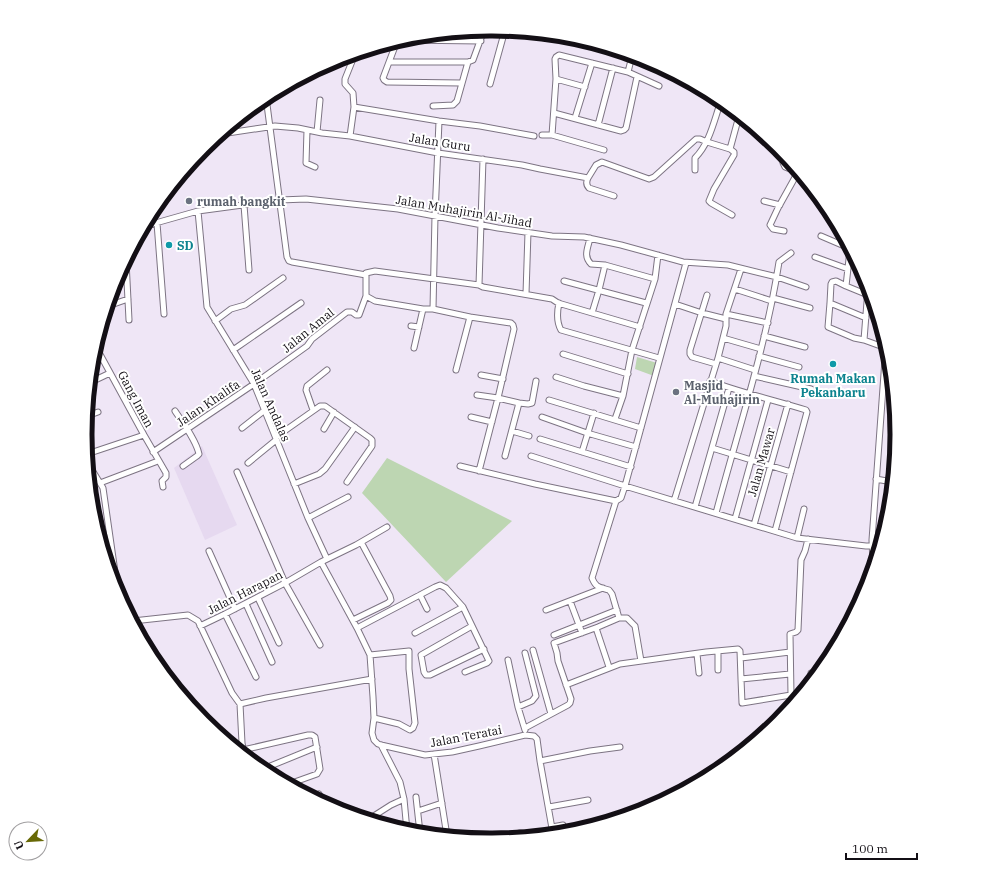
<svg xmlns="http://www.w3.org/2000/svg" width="982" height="869" viewBox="0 0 982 869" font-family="'IBM Plex Serif',serif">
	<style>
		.built { fill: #e6d9f0 }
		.green { fill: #bdd6b2 }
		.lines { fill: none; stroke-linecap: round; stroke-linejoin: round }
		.minor-casing { stroke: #7d7483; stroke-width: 7 }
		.minor { stroke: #fff; stroke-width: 5 }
		.worship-dot { fill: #6b7280; stroke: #fff; stroke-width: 1.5 }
		.culture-dot { fill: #0f9aa8; stroke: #fff; stroke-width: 1.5 }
		.labels { text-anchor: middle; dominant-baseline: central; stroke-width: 4; stroke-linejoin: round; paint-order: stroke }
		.street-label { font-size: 12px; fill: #130f15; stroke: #fff }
		.worship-label { font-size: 12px; font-weight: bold; fill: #5b616d; stroke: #fff; text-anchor: start }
		.culture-label { font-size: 12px; font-weight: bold; fill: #0d838f; stroke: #fff; text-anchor: start }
		.rim { fill: none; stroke: #130f15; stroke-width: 5 }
	</style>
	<rect width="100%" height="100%" fill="#efe6f6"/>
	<path class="built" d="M202,446L237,525L205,540L174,468Z"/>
	<path class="green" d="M637,357L657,363L654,376L635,369Z
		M387,458L512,521L446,582L362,493Z"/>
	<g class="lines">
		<g class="minor-casing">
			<path id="minor" d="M401,40L481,41
				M397,41L383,78L384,80L387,82L461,83
				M390,62H468
				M654,67L655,64
				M628,72L659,86
				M556,79L585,87
				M490,84L505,30
				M266,97L287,257L289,261L292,262L366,275V296L375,301L423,309H433L470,317L511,323L513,325L514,329L498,398L519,403L505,456
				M433,106L453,105L457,101L468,62L473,60L484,30
				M354,107L439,121L480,126L534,136
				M554,113L621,131L624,130L626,128L637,77
				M575,118L592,63
				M598,125L613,68
				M307,130L306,163L315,167
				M317,132L320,100
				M221,134L275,126L298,128L322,133L350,136L438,153L522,165L540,169L588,178L596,165L602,162L649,179L654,177L696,139H700L707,142L730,149L734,152V155L714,189L709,201L711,203L732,215
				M542,135H552L556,79L555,59L556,57L559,55L628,72L632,56
				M552,135L604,150
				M350,136L354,107L353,93L345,84V79L355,54
				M730,149L739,116
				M786,157L783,163L785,167L798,172
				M695,170V158C710,143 714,120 721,101
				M588,178C586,182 586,185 589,188L614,196
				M764,201L780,205
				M244,205L249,270
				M198,211L207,307L254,384L308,518L327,559
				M157,223L164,314
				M145,226L198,211L280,200L306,199L398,209L498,228L552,236L584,237L621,245L683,262L728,265L777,277L806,287
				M784,231L773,229L770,225L778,208L798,172
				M821,236L849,248
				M590,238C588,248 583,256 591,264L605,265L655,279
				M815,257L848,269
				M126,261L129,320
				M366,275V273L375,271L479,285L483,159
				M564,281L646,303
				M479,285L483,287L552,299L558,303L640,327
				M846,286L850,250
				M735,289L772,301
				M526,294L528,232
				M707,295L690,350V354L692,357L716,364
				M868,295L846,286L836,281L832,282L831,284L830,303L828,327L854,338L864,340L886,348
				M773,298L810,308
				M559,303C557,312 556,321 561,330L659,358
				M830,303L866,318
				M675,304L702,313L726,319V314L741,269
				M108,306L128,299
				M433,309L435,216L439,121
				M592,313L599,290L605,265
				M726,314L768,323
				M215,321L231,309L245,305L283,278
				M411,326L419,327
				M764,336L805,347
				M723,338L761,349
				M864,340L868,289
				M96,347L144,435L166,473V477L162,481L163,487
				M414,348L423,309
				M233,350L301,303
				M563,354L628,374
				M759,356L799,367
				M718,358L726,326V319
				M456,370L470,317
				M481,375L503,379
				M754,376L811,389
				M556,377L584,386L623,396
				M710,381C742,393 774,400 806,410L807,412L775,531
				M91,382L110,373
				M477,395L498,398L479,471
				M549,400L641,428
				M519,403L528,404L532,403L536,381
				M313,410L306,390L307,386L327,370
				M175,411C183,423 196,440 199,454L197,456L183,466
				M87,416L98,412
				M471,417L492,422
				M542,417L587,433L636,447
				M615,419L623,396L632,350L655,279L658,255
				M242,428L265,410
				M324,429L334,412
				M512,431L529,436
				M276,437L320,406H325L370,438L372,440V446L347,482
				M540,439L631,467
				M712,448L791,472
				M153,452L254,384L307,346L312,339L347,312H352L356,315H359L366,296
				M582,452L594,413
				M87,454L144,435
				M531,456L625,486L797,538L866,546H872L879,547
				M248,463L276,440
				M89,465L103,488L118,593
				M460,466L535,484L616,501L621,498L625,486L686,263
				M237,472L285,583L320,645
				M876,479L892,482
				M100,483L158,461
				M294,484L319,474L325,469L355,427
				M616,501L592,578C596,588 599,587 609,590L612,594L619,618
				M674,501L718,358L755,370
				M695,507L729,388
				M716,513C738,430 766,347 779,262L791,253
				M308,518L348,497
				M735,519L768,400
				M754,525L788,404
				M797,538L804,509
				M209,551L235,609
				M321,562L357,628L370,655L373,697L374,718L372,733L374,740L378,744L381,745L425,755L452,752L479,746L525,735L534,736L537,739L540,761L553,834
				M873,564L872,540L886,346
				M420,595L427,609
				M258,598L279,643
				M570,601L582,633
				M246,604L272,662
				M546,610L603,588
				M225,614L256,677
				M353,620L388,603L391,600L390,596L361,542
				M133,621L188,615L198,621L232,693L240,704L242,743L244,754
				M200,626L225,614L285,583L321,562L356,545L387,527
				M472,626L421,655L424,672L426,675H430L484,649
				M357,628L435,587L440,585L446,588L463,607L488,659L489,661L487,663L465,672
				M596,628L609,667
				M415,633L463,607
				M554,635L617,610
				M533,650L551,714
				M718,651V670
				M697,654L699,673
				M370,655L409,651V669L415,723L413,728L410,730L399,724L374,718
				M741,658L790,652
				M508,660L518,707L525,730
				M811,673V680
				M741,679L790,674
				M566,685L620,664L706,652L738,649L740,651L741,679L742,703L791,695L798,697
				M791,695L790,634L796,632L798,630L801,560L805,551L808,539
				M240,704L266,698L372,679
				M518,707L532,701L536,696L525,653
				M525,728L568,705L570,703L571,699L558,661L557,653L554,643L598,627L619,618H627L635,626L641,661
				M243,750L308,735H312L315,737L320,769L317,774L289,784
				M434,754L447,836
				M540,761L590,751L620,747
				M263,769L317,747
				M416,797L420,833
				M314,798L319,794
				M404,799L407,831
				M549,807L588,800
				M418,811L442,803
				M369,819L391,805L404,799L400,782L381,745
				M552,827L563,825
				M490,840L520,833L525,834L527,836"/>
		</g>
		<use href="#minor" class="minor"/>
	</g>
	<g class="worship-dot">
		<circle cx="189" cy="201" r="4"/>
		<circle cx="676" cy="392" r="4"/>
	</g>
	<g class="culture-dot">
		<circle cx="169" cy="245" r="4"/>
		<circle cx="833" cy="364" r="4"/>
	</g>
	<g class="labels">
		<g class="street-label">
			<text transform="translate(440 142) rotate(9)">Jalan Guru</text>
			<text transform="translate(464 211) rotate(10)">Jalan Muhajirin Al-Jihad</text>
			<text transform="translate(308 330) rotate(-39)">Jalan Amal</text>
			<text transform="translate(136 399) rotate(62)">Gang Iman</text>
			<text transform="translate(208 403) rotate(-34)">Jalan Khalifa</text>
			<text transform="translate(271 405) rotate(66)">Jalan Andalas</text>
			<text transform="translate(761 462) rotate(-74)">Jalan Mawar</text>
			<text transform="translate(245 592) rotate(-27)">Jalan Harapan</text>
			<text transform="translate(466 736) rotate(-11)">Jalan Teratai</text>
		</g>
		<g class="worship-label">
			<text x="197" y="201">rumah bangkit</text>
			<text x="684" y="385">Masjid<tspan x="684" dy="14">Al-Muhajirin</tspan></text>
		</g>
		<g class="culture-label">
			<text x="177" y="245">SD</text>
			<text x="833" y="378" text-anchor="middle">Rumah Makan<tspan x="833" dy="14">Pekanbaru</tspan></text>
		</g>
	</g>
	<path d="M0 0H982V869H0ZM490 36H492A398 398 0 0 1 890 434V435A398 398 0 0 1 492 833H490A398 398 0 0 1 92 435V434A398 398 0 0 1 490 36Z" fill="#fff" fill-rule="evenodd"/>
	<path class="rim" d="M490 36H492A398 398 0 0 1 890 434V435A398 398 0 0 1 492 833H490A398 398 0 0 1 92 435V434A398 398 0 0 1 490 36Z"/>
	<g transform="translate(28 841) rotate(245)"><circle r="19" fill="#ffffff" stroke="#a19fa1"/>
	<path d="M0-3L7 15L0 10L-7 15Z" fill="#686906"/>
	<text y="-6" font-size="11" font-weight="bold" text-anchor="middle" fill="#130f15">U</text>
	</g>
	<path d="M846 853v6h71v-6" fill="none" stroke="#130f15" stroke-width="2"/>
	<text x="852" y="853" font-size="12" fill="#130f15" stroke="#ffffff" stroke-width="3" paint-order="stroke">100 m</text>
</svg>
